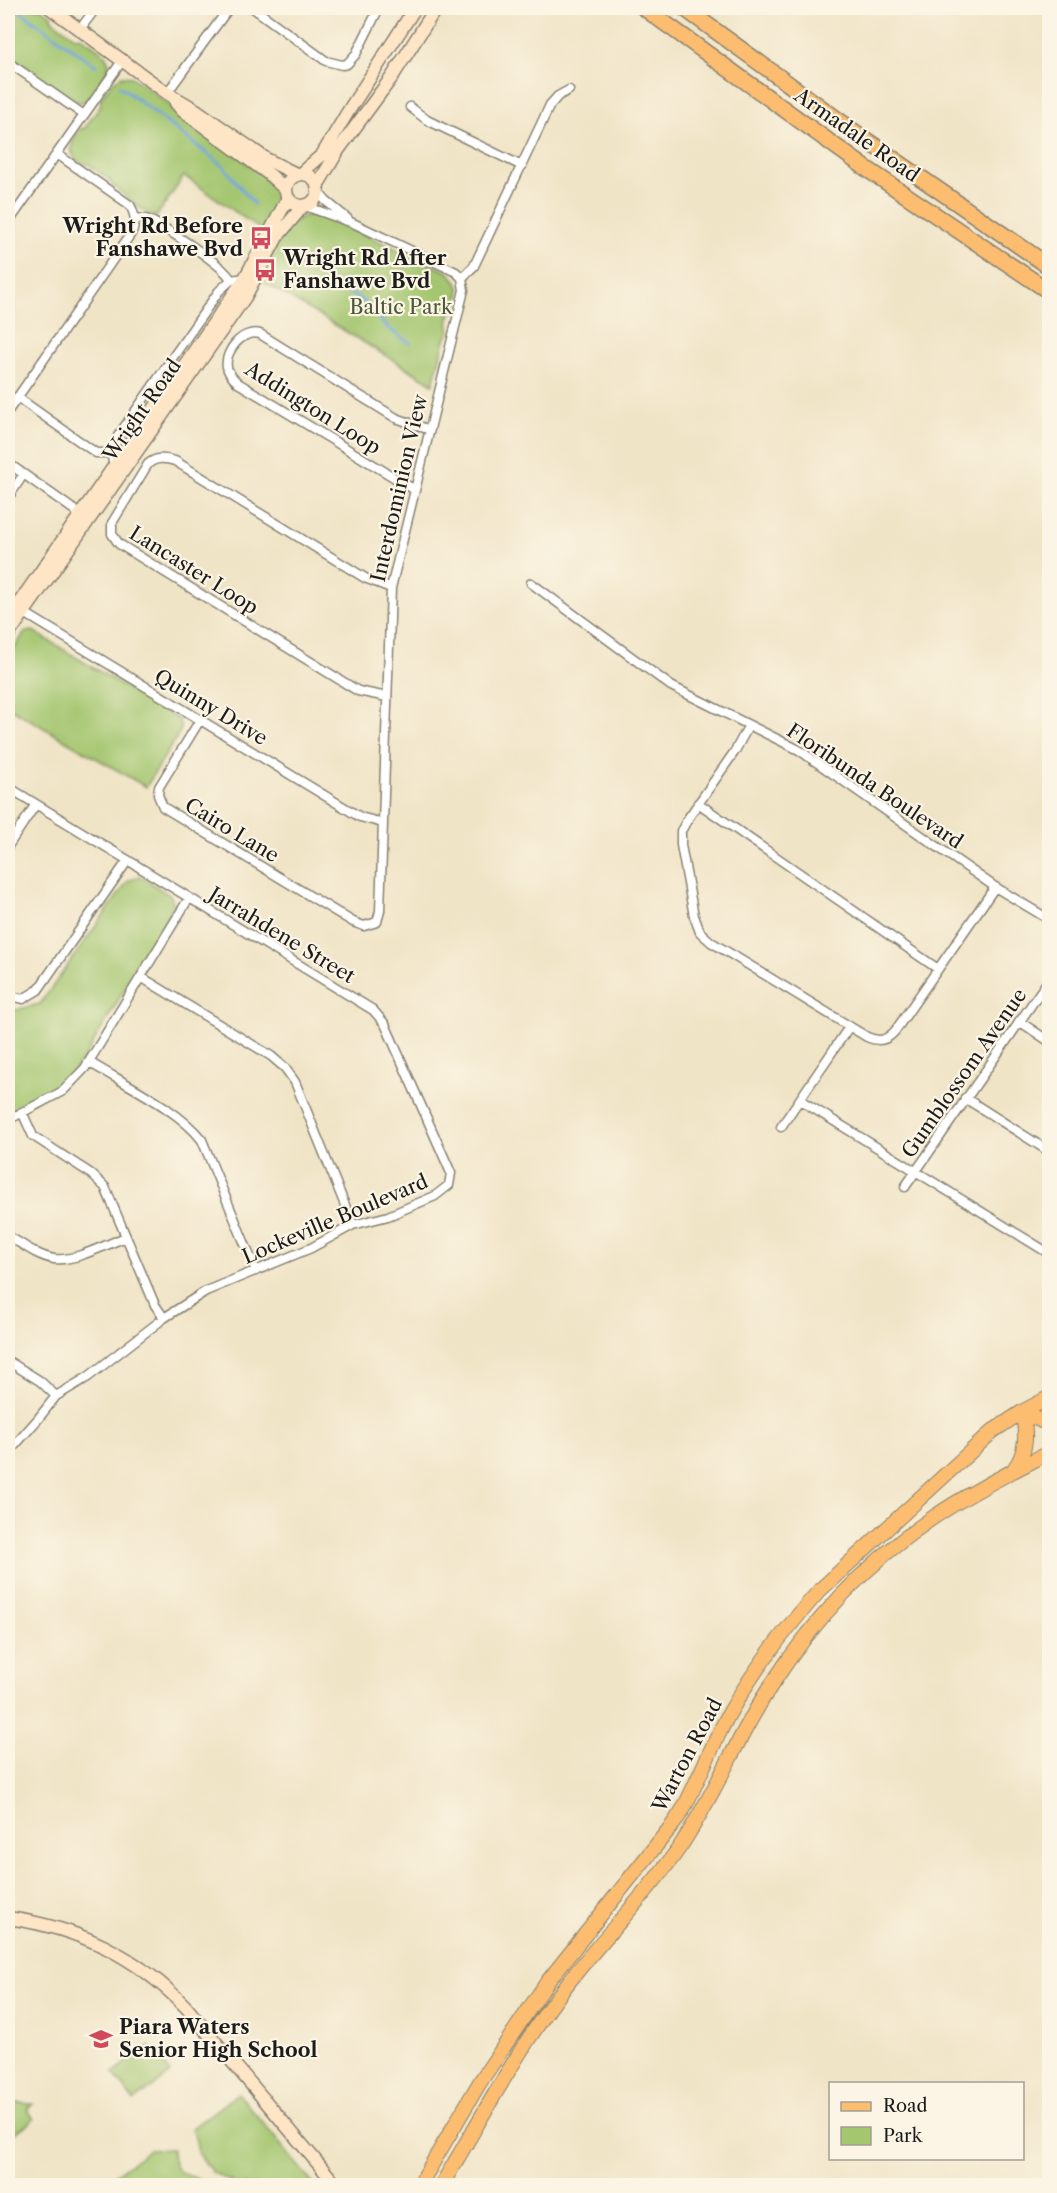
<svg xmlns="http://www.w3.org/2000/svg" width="1057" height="2193" viewBox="0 0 1057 2193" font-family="'Libre Caslon Text',serif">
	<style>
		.green { fill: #a4c66f; stroke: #607146; stroke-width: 1.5 }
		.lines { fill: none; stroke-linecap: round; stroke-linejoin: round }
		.stream { stroke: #70a4dc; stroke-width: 3 }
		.street-casing { stroke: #868071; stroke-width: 11 }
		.secondary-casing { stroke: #868071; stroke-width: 15 }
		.primary-casing { stroke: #868071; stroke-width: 16 }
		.highway-casing { stroke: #868071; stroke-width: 18 }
		.street { stroke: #fff; stroke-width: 8 }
		.secondary { stroke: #fee5c5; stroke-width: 12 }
		.primary { stroke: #fcbd6f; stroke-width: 14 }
		.highway { stroke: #fcbd6f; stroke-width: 15 }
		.labels { text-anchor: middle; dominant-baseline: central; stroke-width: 4.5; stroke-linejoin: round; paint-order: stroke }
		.street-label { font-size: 20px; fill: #1c1c1c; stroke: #fcf5e5 }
		.poi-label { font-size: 20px; font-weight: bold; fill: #1c1c1c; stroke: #fcf5e5; text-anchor: start }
		.park-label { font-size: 20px; fill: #4c5839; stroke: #fcf5e5 }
	</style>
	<rect width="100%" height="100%" fill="#fcf5e5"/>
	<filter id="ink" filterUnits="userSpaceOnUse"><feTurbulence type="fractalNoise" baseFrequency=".0167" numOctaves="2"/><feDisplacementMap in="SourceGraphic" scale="12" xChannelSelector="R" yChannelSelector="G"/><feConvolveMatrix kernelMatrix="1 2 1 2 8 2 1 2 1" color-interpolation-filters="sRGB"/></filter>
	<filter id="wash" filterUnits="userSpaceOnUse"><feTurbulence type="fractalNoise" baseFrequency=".008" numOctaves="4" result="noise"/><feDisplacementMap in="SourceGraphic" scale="24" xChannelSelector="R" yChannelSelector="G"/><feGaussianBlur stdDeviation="1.35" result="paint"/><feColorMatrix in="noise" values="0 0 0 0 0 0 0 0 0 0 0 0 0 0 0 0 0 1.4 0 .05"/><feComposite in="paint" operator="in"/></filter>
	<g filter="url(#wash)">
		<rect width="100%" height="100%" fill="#f0e4c6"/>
		<path class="green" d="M8,8H41L51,15L52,20L75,37L80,36C88,43 104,50 108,61C112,71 95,96 86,101C81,103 77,102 72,101L8,56Z
			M122,76L132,77L271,180L281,192L282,199L264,232L184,176L156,217C139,211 127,196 112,185L110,180L88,164L83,165C66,154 70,143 80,129L85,128L101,105L100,99L112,83Z
			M308,215H319L347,227L448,272C477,298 441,308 450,331L445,339L433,384L260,280C270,258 282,221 308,215Z
			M33,631L179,720L181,730L146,787L8,707V658L25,632Z
			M140,876L171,896L174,906L83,1060L57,1089L8,1114V1004L16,1010L40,1004L128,881Z
			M149,2046L171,2073L134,2101L113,2073Z
			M238,2093L314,2185H237L212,2172L198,2153L196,2141L191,2129Z
			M8,2102L33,2104L27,2109L34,2119L10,2137L8,2133Z
			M172,2149C171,2180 193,2173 213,2185H101L149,2150Z"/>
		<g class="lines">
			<path class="stream" d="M16,8L96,66
				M120,86L223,166L254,204
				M317,260C330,294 341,285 364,302C372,308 376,316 383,323C390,331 401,337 410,343"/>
		</g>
	</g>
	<g filter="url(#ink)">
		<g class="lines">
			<g class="street-casing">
				<path id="street" d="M253,8L326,61L342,65L347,64L356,54L379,8
					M80,29L96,8
					M8,62L84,115
					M167,93L229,8
					M410,107L427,120L522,166
					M318,192L326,201L348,219
					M305,206L353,223L456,272L462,278
					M135,219C141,218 148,219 153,222C169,230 225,266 231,280
					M8,223L122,61
					M17,397L96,453H111
					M8,411L130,235C137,225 136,216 130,205L57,154
					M8,463L84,517
					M114,466L111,453L118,436L219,291L231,280L245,278
					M415,490L238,383C234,379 228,374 227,367C224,351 243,329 260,334L396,418L430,430
					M8,498L23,475
					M531,583L671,686L799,750L995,887L1050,920
					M23,612L360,817L383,823
					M387,697L358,691L119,544L112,534V523L148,464C156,457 165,458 175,461L365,578L391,588
					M200,720L159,787L158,795L163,807L353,922L364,926L377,922L380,911L391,588L464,290L462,278L474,266L550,105L558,96L569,90
					M749,725L735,751L689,817L681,831V845L694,916L700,932L711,942L867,1037C879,1042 886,1041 895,1031L995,887
					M8,787L373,1010L385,1024L451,1173L449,1185L435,1196L388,1216L353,1225L311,1248L206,1291L164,1318L88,1377L56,1396L38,1419L8,1453
					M698,803L938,969
					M8,846L36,804
					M141,977L271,1056L285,1068L295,1082L353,1225
					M8,995L23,999L38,990L128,860
					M1019,1021L1050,1042
					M89,1062C124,1084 177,1108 202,1140L256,1271
					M965,1098L1050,1152
					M800,1100L1050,1254
					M22,1112L33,1136L90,1173L105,1187L155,1305L164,1318
					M8,1120L63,1091L85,1068L189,898
					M781,1127L849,1027
					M905,1187L1050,978
					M8,1236C22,1244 37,1256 54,1259C74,1262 107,1244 126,1237
					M8,1361L40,1381L56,1396"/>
			</g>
			<g class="secondary-casing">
				<path id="secondary" d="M50,8L167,93L196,110L266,159L298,175
					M176,103L183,111L270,175L286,190
					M300,174L322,155L349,110L415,8
					M286 190a16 16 0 1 1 32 0a16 16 0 1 1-32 0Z
					M317,186L339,149L392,77L436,8
					M8,619L245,278L288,198
					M8,635L245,297L277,237L303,206
					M8,1918C79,1928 135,1955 186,2007L337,2186"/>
			</g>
			<g class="primary-casing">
				<path id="primary" d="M1022,1412L1050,1425
					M1014,1469C1027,1452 1027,1433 1022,1412
					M419,2186L480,2082L548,1981L674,1823L684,1808C700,1776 713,1743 730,1712C755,1668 786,1628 820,1590L993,1431L1022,1412L1050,1397
					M441,2186C482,2118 519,2046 568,1983C603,1937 646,1896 679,1848C714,1797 736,1739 770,1687C812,1622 867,1563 931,1519C969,1493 1009,1473 1050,1452"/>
			</g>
			<g class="highway-casing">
				<path id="highway" d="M644,8L867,169L1050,292
					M684,8L863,138L1050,267"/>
			</g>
			<use href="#street" class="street"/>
			<use href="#secondary" class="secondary"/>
			<use href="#primary" class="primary"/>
			<use href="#highway" class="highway"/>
		</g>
	</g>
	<defs>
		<g id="bus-bare" transform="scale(1.8)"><path d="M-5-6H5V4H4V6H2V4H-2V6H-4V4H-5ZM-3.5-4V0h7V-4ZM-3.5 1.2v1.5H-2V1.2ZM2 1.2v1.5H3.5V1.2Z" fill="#d1495b" stroke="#fcf5e5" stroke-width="2.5" paint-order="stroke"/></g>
		<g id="school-bare" transform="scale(1.8)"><path d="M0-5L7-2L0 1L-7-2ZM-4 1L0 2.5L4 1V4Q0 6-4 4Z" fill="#d1495b" stroke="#fcf5e5" stroke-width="2.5" paint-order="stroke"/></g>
	</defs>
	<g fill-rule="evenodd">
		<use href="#bus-bare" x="261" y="238"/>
		<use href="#bus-bare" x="265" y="270"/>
		<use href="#school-bare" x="101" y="2039"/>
	</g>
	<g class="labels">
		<g class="street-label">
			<text transform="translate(857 135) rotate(35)">Armadale Road</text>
			<text transform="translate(313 408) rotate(32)">Addington Loop</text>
			<text transform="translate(142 410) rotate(-55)">Wright Road</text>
			<text transform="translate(399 488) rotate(-77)">Interdominion View</text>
			<text transform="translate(194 570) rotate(32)">Lancaster Loop</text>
			<text transform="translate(211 707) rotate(31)">Quinny Drive</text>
			<text transform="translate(875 786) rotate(34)">Floribunda Boulevard</text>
			<text transform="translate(232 830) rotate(31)">Cairo Lane</text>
			<text transform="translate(282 935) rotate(31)">Jarrahdene Street</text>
			<text transform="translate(964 1073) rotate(-55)">Gumblossom Avenue</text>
			<text transform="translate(335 1219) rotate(-23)">Lockeville Boulevard</text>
			<text transform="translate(687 1755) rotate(-62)">Warton Road</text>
		</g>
		<g class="poi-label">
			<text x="243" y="226" text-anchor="end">Wright Rd Before<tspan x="243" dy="23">Fanshawe Bvd</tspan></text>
			<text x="283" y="258">Wright Rd After<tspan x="283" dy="23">Fanshawe Bvd</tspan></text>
			<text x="119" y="2027">Piara Waters<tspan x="119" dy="23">Senior High School</tspan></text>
		</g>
		<g class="park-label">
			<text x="401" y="307">Baltic Park</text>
		</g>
	</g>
	<rect width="1057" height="2193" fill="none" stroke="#fcf5e5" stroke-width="30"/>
	<rect x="829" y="2082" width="195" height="78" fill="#fcf5e5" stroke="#a29e95" stroke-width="1.5"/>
	<rect x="841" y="2102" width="30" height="9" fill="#fcbd6f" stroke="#a29e95" stroke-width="1.5"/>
	<text x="883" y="2112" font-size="18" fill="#1c1c1c">Road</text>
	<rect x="841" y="2127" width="30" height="18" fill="#a4c66f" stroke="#a29e95" stroke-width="1.5"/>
	<text x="883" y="2142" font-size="18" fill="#1c1c1c">Park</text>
</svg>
